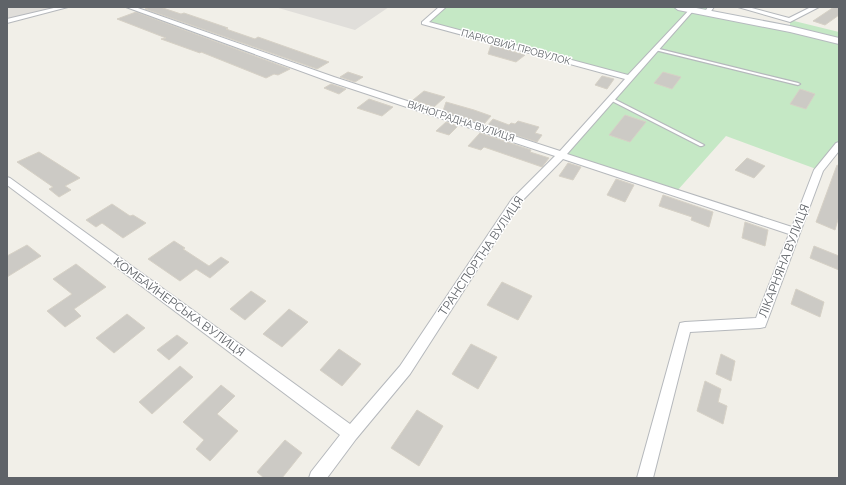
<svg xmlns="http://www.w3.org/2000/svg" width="846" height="485" viewBox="0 0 846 485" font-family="Raleway,sans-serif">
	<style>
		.industrial { fill: #e0deda }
		.green { fill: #c5e8c5 }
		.building { fill: #cccac5; stroke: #d6d1c6 }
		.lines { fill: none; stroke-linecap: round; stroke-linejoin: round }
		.lane-casing { stroke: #b5b8bc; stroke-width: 2.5 }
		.street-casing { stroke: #b5b8bc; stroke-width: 2 }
		.secondary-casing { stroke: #b6babf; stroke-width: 2 }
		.lane { fill: #fff; fill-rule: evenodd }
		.street { fill: #fff; fill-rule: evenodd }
		.secondary { fill: #fff; fill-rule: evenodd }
		.labels { text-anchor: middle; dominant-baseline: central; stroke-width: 3; stroke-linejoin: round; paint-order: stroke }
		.far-street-label { font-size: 10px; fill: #5f6368; stroke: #fff }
		.street-label { font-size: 12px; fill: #5f6368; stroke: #fff }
	</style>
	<rect width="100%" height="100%" fill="#f1efe8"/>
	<path class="industrial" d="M7,7H65L7,21Z
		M275,7H389L355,30Z"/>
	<path class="green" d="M443,7H711L707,13L790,29V20L839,32V145L819,170L726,136L676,192L562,154L630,79L424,23Z"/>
	<path class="building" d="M150,7H160L181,14L184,13L228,28L226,29L255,39L258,37L329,62L317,69L145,9Z
		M834,7H839V15L825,25L813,21Z
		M136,12L290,69L278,75L274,74L266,78L201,52L200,53L161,39L166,38L117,19Z
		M491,45L525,55L516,62L488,54Z
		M348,72L363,77L355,82L340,77Z
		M663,72L681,77L672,89L654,83Z
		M602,76L614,79L607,89L595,85Z
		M331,84L346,89L339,94L324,88Z
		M800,89L815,94L806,109L790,104Z
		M424,91L445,97L434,107L413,100Z
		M369,99L393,107L382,116L357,108Z
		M446,102L474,110L491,116L484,124L465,118L443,111Z
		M625,115L646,122L630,142L609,135Z
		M493,119L509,125L511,123L515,124L518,121L539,127L535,133L542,135L537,142L487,126Z
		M446,122L458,126L449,135L436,131Z
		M480,133L531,150L530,152L549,158L542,167L484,147L481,150L468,146Z
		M39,152L80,178L65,186L71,190L59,197L49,189L53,187L17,162Z
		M747,158L765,166L754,178L735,170Z
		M568,163L581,167L573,180L559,176Z
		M837,165L839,166V216L835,230L816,222Z
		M616,179L634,185L625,202L607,195Z
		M663,195L713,212L709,227L691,220L692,217L659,206Z
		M112,204L130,216L133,215L146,223L123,238L102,223L96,227L86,220Z
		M745,222L768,230L765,246L742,238Z
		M174,241L185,248L183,249L209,266L221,257L229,262L210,278L196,269L180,281L148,259Z
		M27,245L41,256L7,277V256Z
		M814,246L839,256V270L810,258Z
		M76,264L106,287L74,309L81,316L65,327L47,311L72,294L53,279Z
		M502,282L532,296L518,320L487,305Z
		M796,289L824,302L820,317L791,304Z
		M251,291L266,301L245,320L230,309Z
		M289,309L308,322L282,347L263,334Z
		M127,314L145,328L114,353L96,338Z
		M177,335L188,343L169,360L157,350Z
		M471,344L497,357L478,389L452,374Z
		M339,349L361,364L342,386L320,370Z
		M721,354L735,361L731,381L716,374Z
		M180,366L193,377L152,414L139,402Z
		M705,381L721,389L718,402L727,406L723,424L697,411Z
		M221,385L235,396L217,414L238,431L210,461L196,449L204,440L183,422Z
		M417,410L443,426L419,466L391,448Z
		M285,440L302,453L282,478H264L257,472Z"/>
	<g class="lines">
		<g class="lane-casing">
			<path id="lane" d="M655,48L798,83L800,84L798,85L655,50Z
				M610,98H612L704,145L702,146H700L610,100Z"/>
		</g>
		<g class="street-casing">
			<path id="street" d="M58,7H68L7,23V19Z
				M126,7H135L334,77L560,151L625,79L422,24V22L439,7H446L429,22L628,75L691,8L694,10L693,11L567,154L792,227L814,170L836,143L839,142V151L823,171L765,327L760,328L690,332L653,478H637L680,323L685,322L756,318L789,234L563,159L520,203L410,374L356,439L327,478H309L311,472L340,435L7,185V177L10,178L350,424L400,366L512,199L555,156L328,81Z
				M708,7H714L709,14H705L704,13Z
				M738,7H748L789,18L811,7H819L790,22Z"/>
		</g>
		<g class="secondary-casing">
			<path id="secondary" d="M674,7H691L790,26L839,38V44L790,32L678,10Z"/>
		</g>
		<use href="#lane" class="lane"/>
		<use href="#street" class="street"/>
		<use href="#secondary" class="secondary"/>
	</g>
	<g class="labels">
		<g class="far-street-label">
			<text transform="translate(516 47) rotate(15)">ПАРКОВИЙ ПРОВУЛОК</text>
			<text transform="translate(461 121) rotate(18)">ВИНОГРАДНА ВУЛИЦЯ</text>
		</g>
		<g class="street-label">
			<text transform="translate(481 256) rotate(-56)">ТРАНСПОРТНА ВУЛИЦЯ</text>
			<text transform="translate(784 261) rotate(-69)">ЛІКАРНЯНА ВУЛИЦЯ</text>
			<text transform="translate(179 307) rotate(36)">КОМБАЙНЕРСЬКА ВУЛИЦЯ</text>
		</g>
	</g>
	<rect width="846" height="485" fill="none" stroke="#5f6368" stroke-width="16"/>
</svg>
